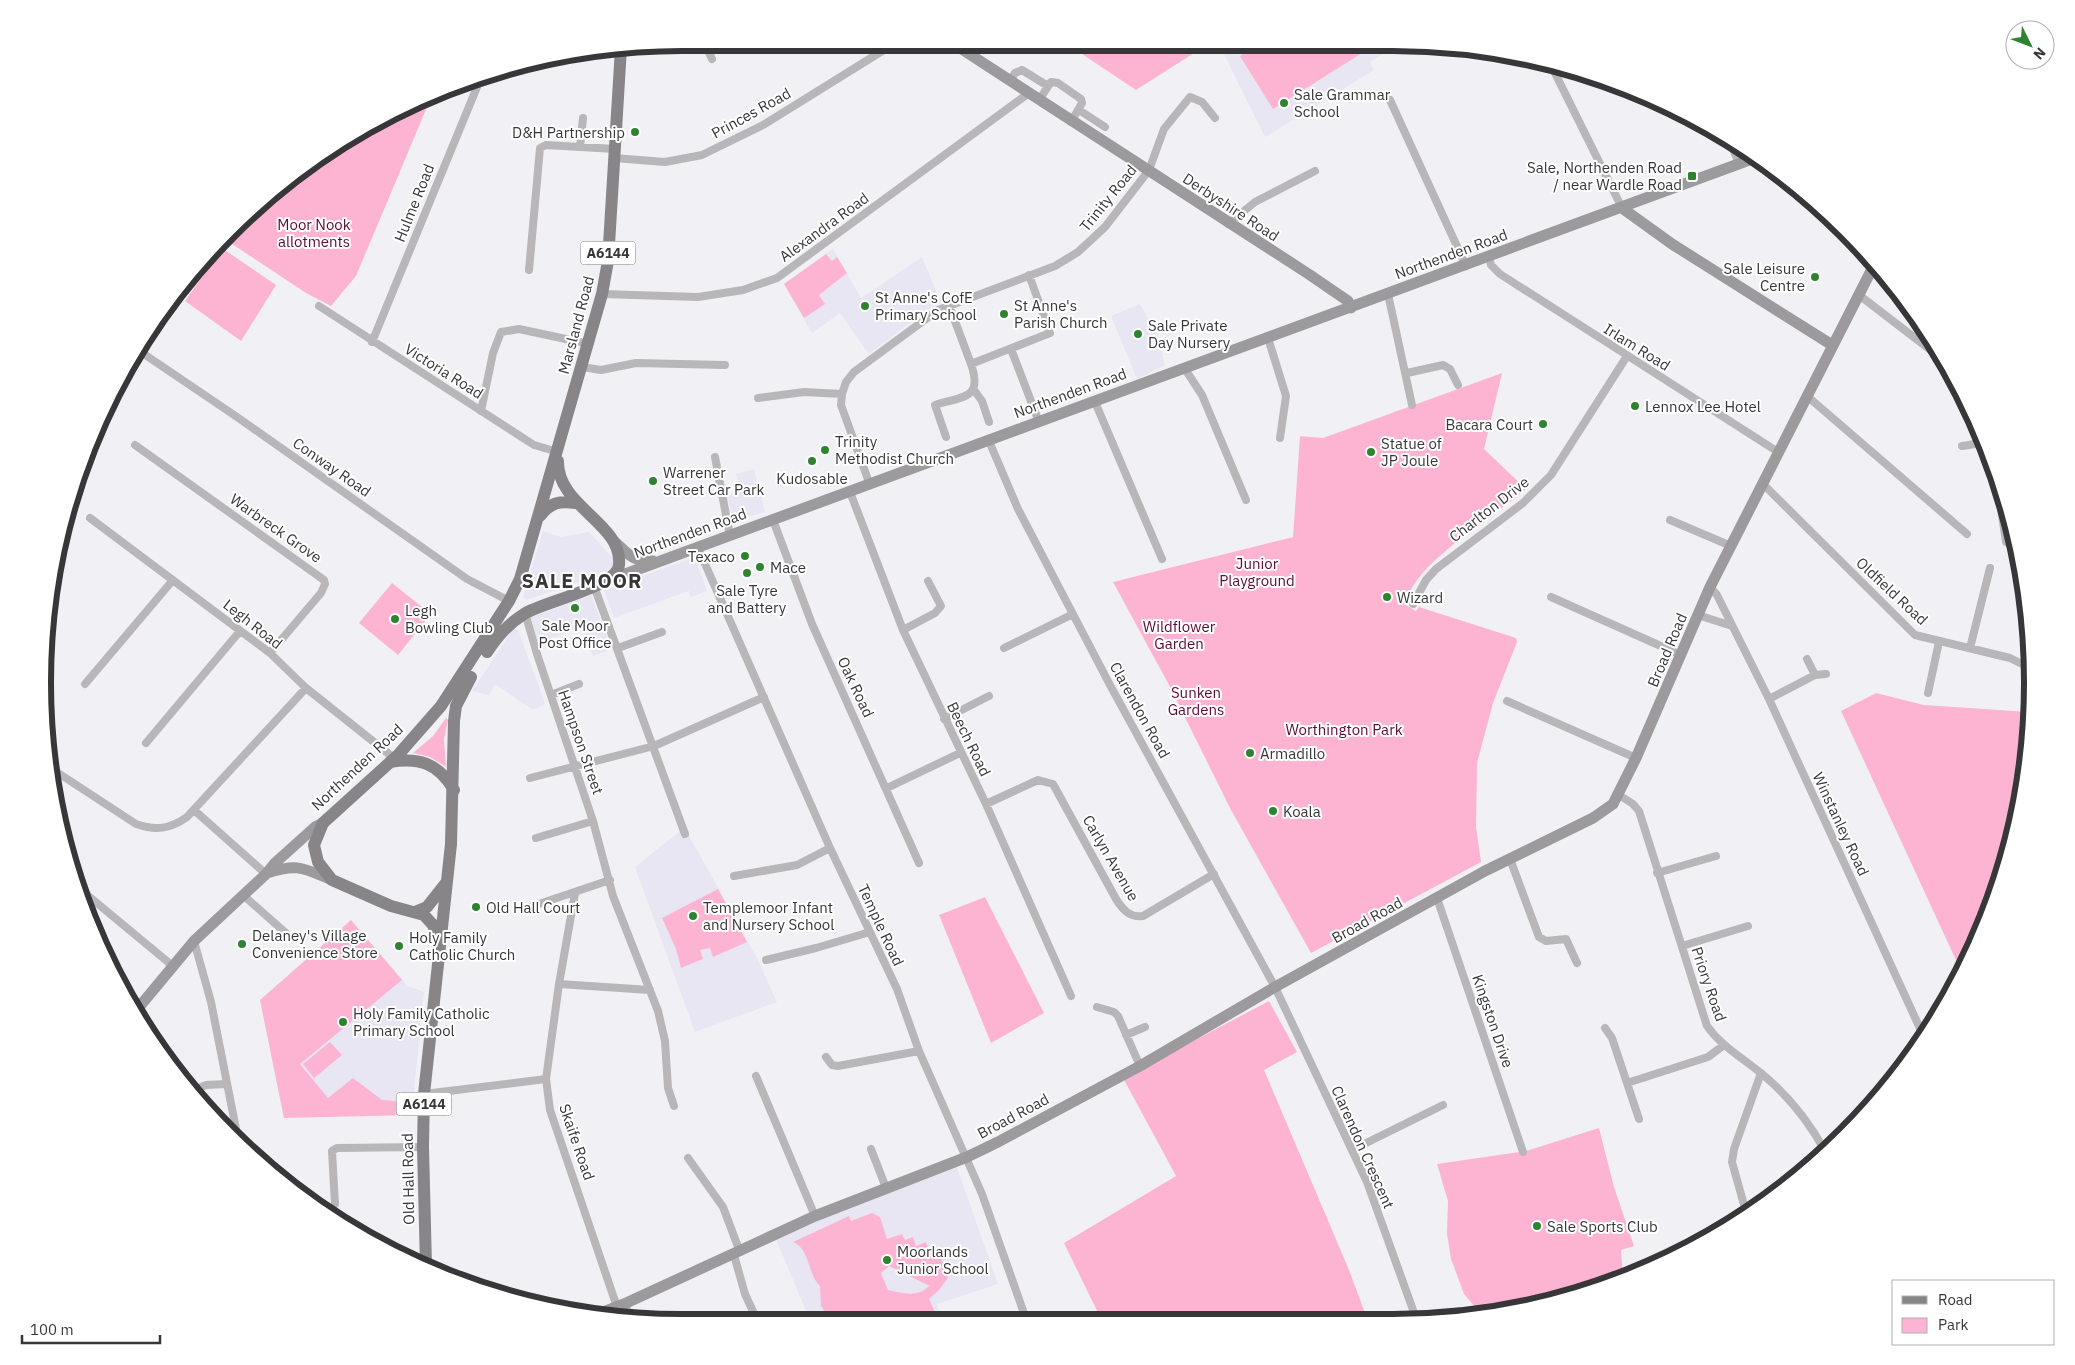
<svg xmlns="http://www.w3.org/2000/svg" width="2075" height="1365" viewBox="0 0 2075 1365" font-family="'IBM Plex Sans',sans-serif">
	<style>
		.built { fill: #e8e6f2 }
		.green { fill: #fdb4d3; fill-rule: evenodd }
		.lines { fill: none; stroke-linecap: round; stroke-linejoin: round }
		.street { stroke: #b8b6b8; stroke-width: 8 }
		.secondary { stroke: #9c9a9c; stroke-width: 11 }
		.primary { stroke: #878588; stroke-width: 12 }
		.poi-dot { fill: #2e8331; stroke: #fff; stroke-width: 2 }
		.labels { text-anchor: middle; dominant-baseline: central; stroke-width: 4; stroke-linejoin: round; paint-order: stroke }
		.shield { fill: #fff; stroke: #737274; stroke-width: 1 }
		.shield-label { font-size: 14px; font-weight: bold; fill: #373638 }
		.poi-label { font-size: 15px; fill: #373638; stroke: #fff; text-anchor: start }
		.street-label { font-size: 15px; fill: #373638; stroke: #fff }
		.park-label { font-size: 15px; fill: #5d093a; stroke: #fff }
		.district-label { font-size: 20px; font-weight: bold; letter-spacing: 1px; fill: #373638; stroke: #fff }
		.rim { fill: none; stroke: #373638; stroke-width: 6 }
	</style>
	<rect width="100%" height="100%" fill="#f1f1f5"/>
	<path class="built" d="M1221,48H1392L1370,62L1374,70L1265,137Z
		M833,249L861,298L922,257L940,300L869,354L840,313L812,333L784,284Z
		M1140,304L1148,319L1154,323L1165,365L1137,379L1111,316Z
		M754,469L765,512L733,520L727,496L741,492L736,474Z
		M543,531L561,537L589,532L613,558V571L526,600L523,597Z
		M695,557L707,591L691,597L689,591L614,618L604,590Z
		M591,595L612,649L593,656L582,627L538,643L529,618Z
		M513,629H518L545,704L533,710L495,684L489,695L472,691Z
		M686,830L759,962L777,1002L695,1032L635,867L680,831Z
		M351,920L408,986L424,992L413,1102H410L409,1115L284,1118L260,1000Z
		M956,1165L998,1284L937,1304L942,1319L809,1318L775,1237Z"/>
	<path class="green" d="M1073,48H1202L1136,90Z
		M1253,48H1370L1273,109L1240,56Z
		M430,100L356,276L331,306L306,293L223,238L327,151Z
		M222,248L276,285L241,341L185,301Z
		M826,254L832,261L837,257L847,273L819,295L825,304L804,318L784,284Z
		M1502,373L1484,449L1526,489C1496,516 1410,565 1406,605L1416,611L1419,607L1516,638L1517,642L1493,703L1477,763L1476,827L1481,862L1311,953L1231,810L1168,683L1113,582L1293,537L1300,436L1323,438Z
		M392,583L431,614L398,655L359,623Z
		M1876,693L1924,705L2029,712L2027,766L1998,888L1961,971L1841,711Z
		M446,718L448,720L444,739L446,767L430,757L413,753L433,736Z
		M718,889L747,942L713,957L710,948L700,950L703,959L681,968L676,949L662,918Z
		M985,897L1044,1013L991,1043L939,915Z
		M351,920L402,980L300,1064L328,1098L353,1078L382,1100L410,1102L409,1115L284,1118L260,1000Z
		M1269,1001L1297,1052L1264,1070L1349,1270L1368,1321L1101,1319L1064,1243L1176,1176L1123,1078Z
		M330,1042L342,1055L314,1078L303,1064Z
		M1599,1128L1614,1187L1634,1246L1621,1250L1623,1276L1558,1301L1473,1315L1477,1309L1464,1294L1451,1259L1447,1234L1448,1201L1437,1164L1526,1151Z
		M872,1213L880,1217L887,1239L902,1234L905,1240L913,1237L916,1246L926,1242L929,1252L938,1249L948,1278L939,1290L929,1299L938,1319L829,1318L821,1306L820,1286C807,1274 811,1250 793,1242L849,1216L851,1221ZM889,1266L928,1285L929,1286C917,1298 903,1293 888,1290L881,1273Z"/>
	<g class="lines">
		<path class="street" d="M707,48L712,59
			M1550,63L1622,208
			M1010,80L1015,73L1022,70L1048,86
			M1039,100L1051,82L1058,83L1081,99L1082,103L1071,122
			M1390,100L1466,266
			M1079,110L1105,127
			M1732,146L1739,164
			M580,147L583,118
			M614,158L665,162L702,155L763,125L887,48
			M1228,224L1255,202L1315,171
			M1489,257L1491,265L1500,274L1778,452
			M529,270L540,148L546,145L615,149
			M602,294L698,297L743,290L777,278L1029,93
			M1388,294L1412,405
			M1859,295L1941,358
			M949,305L971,364L1050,333L1029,275
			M319,306L534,445L558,452
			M1268,338L1286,396L1280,438
			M372,342L482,75
			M1011,349L1039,422
			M141,352L237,417L467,579L509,601
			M582,367L601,370L636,363L725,365
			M1185,369L1202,395L1246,500
			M1407,373L1443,365L1450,369L1458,385
			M974,390L982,401L989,422
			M1807,396L1967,534
			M758,398L804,392L842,394
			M1095,402L1162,559
			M481,411L493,353L501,332L519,329L589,344
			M946,437L935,405C964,396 983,399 971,364
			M989,441L1018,509L1110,685L1275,987L1367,1182L1417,1321
			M135,445L324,580L325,584L321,593L270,653
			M1962,446L1975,444L1980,434
			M715,457L730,536
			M1997,482L2006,542L2016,547
			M1763,484L1915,635L2010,658L2030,668
			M870,485L841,405L842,394L846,382L854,372L938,310L1055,266L1078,252L1105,227L1149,170L1164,129L1190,97L1202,102L1215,118
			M850,492L903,630L986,804L1071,996
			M90,518L270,653L306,688L394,758
			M773,520L812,624L919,863
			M1670,520L1731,546
			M698,548L830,848L897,989L919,1051L982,1194L1026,1319
			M594,586L685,834
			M1710,587L1717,595L1769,699L1923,1035
			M1551,597L1681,655
			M1413,604L1426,580L1436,569L1523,503L1551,475L1627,356
			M525,613L537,654L593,821L613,896L658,1011L665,1041L668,1088L674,1106
			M1698,615L1732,626
			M903,630L935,613L941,606L928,581
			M618,648L662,632
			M1004,648L1073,614
			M1970,648L1990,568
			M1807,659L1815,675
			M85,684L173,580
			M1928,693L1939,642
			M551,695L579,684
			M1769,699L1815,675L1826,674
			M1507,701L1636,758
			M944,719L989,696
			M146,743L240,631
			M52,769L136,824C156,831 170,829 187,817L306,688
			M530,778L654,746L764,697
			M887,788L960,753
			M1619,795L1633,804L1639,811L1707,1026C1722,1047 1743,1058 1762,1074C1789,1096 1808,1120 1825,1151
			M986,804L1038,780L1053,784L1116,899C1123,910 1130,918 1143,916L1214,874
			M194,810L266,874
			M536,838L593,821
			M1510,859L1539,937L1546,941L1566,939L1577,963
			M1657,873L1716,856
			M734,876L797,865L830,848
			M80,889L174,967
			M575,893L559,984L546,1079L550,1110L617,1307
			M243,895L287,934
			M1437,898L1523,1152
			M530,907L610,880
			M194,941L211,1002L238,1139
			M1682,946L1748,926
			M766,960L816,948L870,932
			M559,984L650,990
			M1097,1007L1114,1012L1118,1016L1140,1066
			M1605,1028L1612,1038L1639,1119
			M1126,1035L1145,1027
			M826,1057L832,1065L838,1066L919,1051
			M756,1076L815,1216
			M1627,1083L1708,1057L1724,1045
			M192,1091L206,1085L226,1084
			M424,1094L546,1079
			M871,1149L886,1188
			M1352,1150L1443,1105
			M688,1158L723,1207L740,1252
			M335,1204L332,1151L337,1148L423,1147
			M1746,1212L1732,1162L1734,1149L1761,1073
			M734,1255L745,1294L756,1318
			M624,1304L631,1317"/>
		<path class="secondary" d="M960,48L1310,275L1348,301L1351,308
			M1622,208L1672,244L1832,345
			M614,541C628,554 633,562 653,561
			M609,580L1752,159
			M267,873C298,863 303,868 332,880
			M135,1012L194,941L266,874L275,863L315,827L323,823
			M593,1316L624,1304L815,1216L967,1157L998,1142L1140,1066L1275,987L1485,871L1593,818L1613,804L1636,758L1710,587L1874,265"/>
		<path class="primary" d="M540,516C551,502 559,501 576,503
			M487,652C498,636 508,624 524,614C542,602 617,587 619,565C623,523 557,507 558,461
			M390,762C419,757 438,763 454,790
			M415,912L427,907L446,883
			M439,941L433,925L424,915L391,906L332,880L318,862L314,845L323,823L398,755L441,706L509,601L520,579L602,294L608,261L621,48
			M426,1266L423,1147L424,1094L451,844L454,721L456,706L471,677"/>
	</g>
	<g class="poi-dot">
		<circle cx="1284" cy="103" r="5"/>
		<circle cx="635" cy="132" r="5"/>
		<rect x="1687" y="171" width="10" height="10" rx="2.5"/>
		<circle cx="1815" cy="277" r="5"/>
		<circle cx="865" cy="306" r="5"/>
		<circle cx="1004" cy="314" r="5"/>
		<circle cx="1138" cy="334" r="5"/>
		<circle cx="1635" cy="406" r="5"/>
		<circle cx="1543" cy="424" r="5"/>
		<circle cx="825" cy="450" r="5"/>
		<circle cx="1371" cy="452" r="5"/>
		<circle cx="812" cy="461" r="5"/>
		<circle cx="653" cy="481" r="5"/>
		<circle cx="745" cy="556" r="5"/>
		<circle cx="760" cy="567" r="5"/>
		<circle cx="747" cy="573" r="5"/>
		<circle cx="1387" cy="597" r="5"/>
		<circle cx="575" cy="608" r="5"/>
		<circle cx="395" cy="619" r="5"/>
		<circle cx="1250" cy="753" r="5"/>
		<circle cx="1273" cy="811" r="5"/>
		<circle cx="476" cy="907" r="5"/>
		<circle cx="693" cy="916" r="5"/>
		<circle cx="242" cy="944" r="5"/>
		<circle cx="399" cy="946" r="5"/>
		<circle cx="343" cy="1022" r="5"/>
		<circle cx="1537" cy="1226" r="5"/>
		<circle cx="887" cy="1260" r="5"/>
	</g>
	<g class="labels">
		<g class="shield">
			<rect x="580.5" y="241.5" width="55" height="23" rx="4"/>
			<rect x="396.5" y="1092.5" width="55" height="23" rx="4"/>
		</g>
		<g class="shield-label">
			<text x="608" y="253">A6144</text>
			<text x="424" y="1104">A6144</text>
		</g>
		<g class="poi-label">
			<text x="1294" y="94">Sale Grammar<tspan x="1294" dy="17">School</tspan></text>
			<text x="625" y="132" text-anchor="end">D&amp;H Partnership</text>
			<text x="1682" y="167" text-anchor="end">Sale, Northenden Road<tspan x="1682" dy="17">/ near Wardle Road</tspan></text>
			<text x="1805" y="268" text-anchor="end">Sale Leisure<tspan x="1805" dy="17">Centre</tspan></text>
			<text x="875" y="297">St Anne's CofE<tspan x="875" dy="17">Primary School</tspan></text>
			<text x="1014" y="305">St Anne's<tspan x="1014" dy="17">Parish Church</tspan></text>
			<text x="1148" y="325">Sale Private<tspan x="1148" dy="17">Day Nursery</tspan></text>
			<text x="1645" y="406">Lennox Lee Hotel</text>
			<text x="1533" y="424" text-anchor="end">Bacara Court</text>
			<text x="835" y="441">Trinity<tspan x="835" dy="17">Methodist Church</tspan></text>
			<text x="1381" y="443">Statue of<tspan x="1381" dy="17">JP Joule</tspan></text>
			<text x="663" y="472">Warrener<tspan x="663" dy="17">Street Car Park</tspan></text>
			<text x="812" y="478" text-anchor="middle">Kudosable</text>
			<text x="735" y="556" text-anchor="end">Texaco</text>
			<text x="770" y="567">Mace</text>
			<text x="747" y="590" text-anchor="middle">Sale Tyre<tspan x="747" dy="17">and Battery</tspan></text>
			<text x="1397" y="597">Wizard</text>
			<text x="405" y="610">Legh<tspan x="405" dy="17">Bowling Club</tspan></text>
			<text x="575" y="625" text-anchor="middle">Sale Moor<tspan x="575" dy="17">Post Office</tspan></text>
			<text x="1260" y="753">Armadillo</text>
			<text x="1283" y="811">Koala</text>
			<text x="486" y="907">Old Hall Court</text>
			<text x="703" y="907">Templemoor Infant<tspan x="703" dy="17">and Nursery School</tspan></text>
			<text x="252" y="935">Delaney's Village<tspan x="252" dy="17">Convenience Store</tspan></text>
			<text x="409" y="937">Holy Family<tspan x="409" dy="17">Catholic Church</tspan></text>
			<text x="353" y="1013">Holy Family Catholic<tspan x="353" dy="17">Primary School</tspan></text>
			<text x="1547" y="1226">Sale Sports Club</text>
			<text x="897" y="1251">Moorlands<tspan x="897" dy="17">Junior School</tspan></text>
		</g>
		<g class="street-label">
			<text transform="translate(751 113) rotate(-29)">Princes Road</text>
			<text transform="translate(1108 198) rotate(-51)">Trinity Road</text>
			<text transform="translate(414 203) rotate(-68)">Hulme Road</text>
			<text transform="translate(1231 207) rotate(33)">Derbyshire Road</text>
			<text transform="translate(824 227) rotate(-36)">Alexandra Road</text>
			<text transform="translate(1451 254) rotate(-20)">Northenden Road</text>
			<text transform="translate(576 325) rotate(-75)">Marsland Road</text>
			<text transform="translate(1637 347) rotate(32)">Irlam Road</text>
			<text transform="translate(444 371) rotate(32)">Victoria Road</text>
			<text transform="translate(1070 393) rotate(-20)">Northenden Road</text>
			<text transform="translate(332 467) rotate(35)">Conway Road</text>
			<text transform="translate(1489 509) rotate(-38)">Charlton Drive</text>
			<text transform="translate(276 528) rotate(35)">Warbreck Grove</text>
			<text transform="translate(690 533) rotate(-20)">Northenden Road</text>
			<text transform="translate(1892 591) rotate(43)">Oldfield Road</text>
			<text transform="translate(253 624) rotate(38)">Legh Road</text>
			<text transform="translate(1667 650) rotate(-67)">Broad Road</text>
			<text transform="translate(856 687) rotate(65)">Oak Road</text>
			<text transform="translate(1140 710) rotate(61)">Clarendon Road</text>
			<text transform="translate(969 739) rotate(64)">Beech Road</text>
			<text transform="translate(581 742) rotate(71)">Hampson Street</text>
			<text transform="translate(357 767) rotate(-43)">Northenden Road</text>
			<text transform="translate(1841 824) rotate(65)">Winstanley Road</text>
			<text transform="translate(1111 858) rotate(60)">Carlyn Avenue</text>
			<text transform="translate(1367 920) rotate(-29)">Broad Road</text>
			<text transform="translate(881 925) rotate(65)">Temple Road</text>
			<text transform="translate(1709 984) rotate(71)">Priory Road</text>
			<text transform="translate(1493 1021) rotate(71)">Kingston Drive</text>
			<text transform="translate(1013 1116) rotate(-28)">Broad Road</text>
			<text transform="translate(577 1142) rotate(71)">Skaife Road</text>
			<text transform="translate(1363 1147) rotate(66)">Clarendon Crescent</text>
			<text transform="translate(408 1179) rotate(-91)">Old Hall Road</text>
		</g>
		<g class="park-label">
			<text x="314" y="224">Moor Nook<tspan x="314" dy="17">allotments</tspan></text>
			<text x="1257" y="563">Junior<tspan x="1257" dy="17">Playground</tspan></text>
			<text x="1179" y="626">Wildflower<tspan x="1179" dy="17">Garden</tspan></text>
			<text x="1196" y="692">Sunken<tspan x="1196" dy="17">Gardens</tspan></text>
			<text x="1344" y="729">Worthington Park</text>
		</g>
		<g class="district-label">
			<text x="582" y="580">SALE MOOR</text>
		</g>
	</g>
	<path d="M0 0H2075V1365H0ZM682 51H1393A631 631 0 0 1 2024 682V683A631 631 0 0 1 1393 1314H682A631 631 0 0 1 51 683V682A631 631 0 0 1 682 51Z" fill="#fff" fill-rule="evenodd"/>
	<path class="rim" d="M682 51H1393A631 631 0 0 1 2024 682V683A631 631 0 0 1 1393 1314H682A631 631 0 0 1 51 683V682A631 631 0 0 1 682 51Z"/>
	<rect x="1892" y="1280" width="162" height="65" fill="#ffffff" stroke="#afafaf"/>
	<rect x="1902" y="1296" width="25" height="8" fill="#878588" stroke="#afafaf"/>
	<text x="1938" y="1305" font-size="15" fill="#373638">Road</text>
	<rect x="1902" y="1318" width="25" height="15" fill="#fdb4d3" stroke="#afafaf"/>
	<text x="1938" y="1330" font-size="15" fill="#373638">Park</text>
	<g transform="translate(2030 45) rotate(132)"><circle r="24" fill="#ffffff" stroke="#afafaf"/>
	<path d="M0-4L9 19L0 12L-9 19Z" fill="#2e8331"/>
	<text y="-8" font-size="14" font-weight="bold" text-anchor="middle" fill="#373638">N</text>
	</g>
	<path d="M22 1335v8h138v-8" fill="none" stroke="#373638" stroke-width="2.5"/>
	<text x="30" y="1335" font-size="15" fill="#373638" stroke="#ffffff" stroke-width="4" paint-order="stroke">100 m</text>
</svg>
